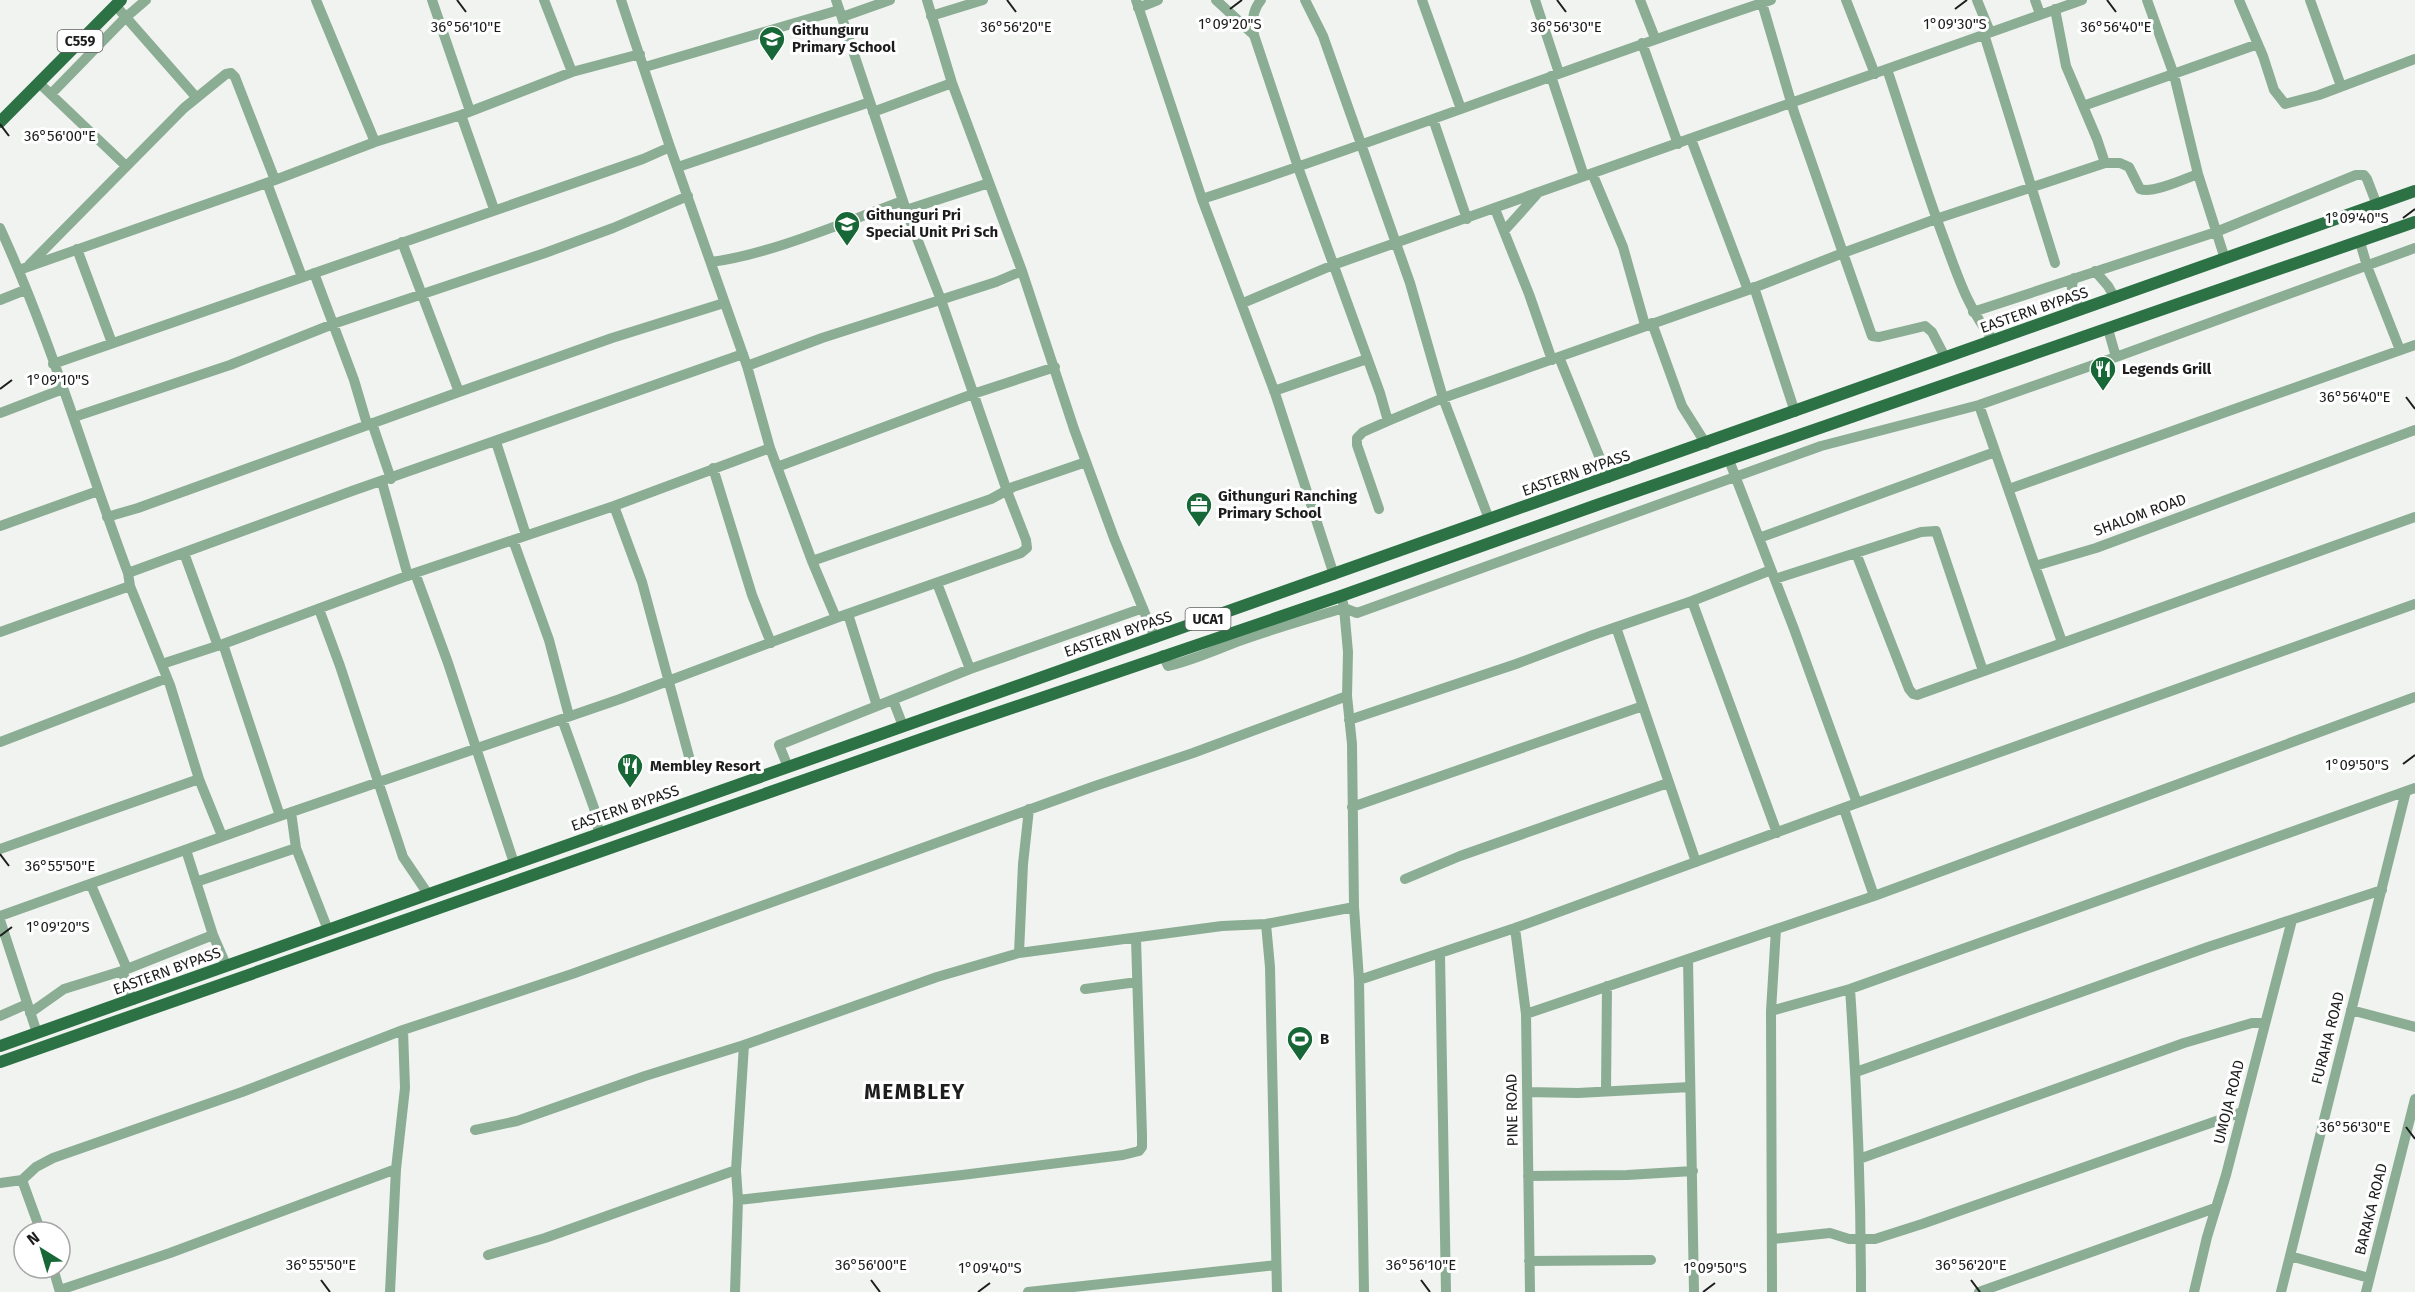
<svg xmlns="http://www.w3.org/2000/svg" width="2415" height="1292" viewBox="0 0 2415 1292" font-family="'Fira Sans',sans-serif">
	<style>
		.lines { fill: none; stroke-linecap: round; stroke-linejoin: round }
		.minor { stroke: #8bad93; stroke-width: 10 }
		.major { stroke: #2d7245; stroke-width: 12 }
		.ticks { fill: none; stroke: #1c1d1c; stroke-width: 2 }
		.labels { text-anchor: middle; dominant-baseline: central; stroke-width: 6; stroke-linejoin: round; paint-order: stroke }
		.shield { fill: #fff; stroke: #606160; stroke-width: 1.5 }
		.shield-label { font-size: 14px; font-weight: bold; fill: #1c1d1c }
		.poi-label { font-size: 15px; font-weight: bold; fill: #1c1d1c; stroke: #fff; text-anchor: start }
		.street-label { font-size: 15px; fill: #1c1d1c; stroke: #fff }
		.district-label { font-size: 21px; font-weight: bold; letter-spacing: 1.5px; fill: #1c1d1c; stroke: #fff }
		.ticks-label { font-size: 15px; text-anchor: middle; fill: #1c1d1c; stroke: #fff; stroke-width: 6; stroke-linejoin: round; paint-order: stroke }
	</style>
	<rect width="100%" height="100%" fill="#f0f3f0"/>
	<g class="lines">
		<path class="minor" d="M316,0L375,142
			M432,0L470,111
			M544,0L572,72
			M927,0L952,83L1022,271L1074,429L1114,538L1155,638
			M1136,0L1202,199L1275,393L1334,575
			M1216,0L1254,35
			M1261,0C1252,11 1252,22 1254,35L1298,167L1380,393L1388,421L1443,398L1748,290L1843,253L1794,112L1762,3
			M1305,0L1323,36L1410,283L1443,398L1489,519
			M1422,0L1461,109
			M1535,0L1559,73
			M1640,0L1655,38
			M1846,0L1875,74
			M1977,0L1990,32
			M2035,0L2040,14
			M2147,0L2174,75L2198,174L2225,259
			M2239,0L2263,56L2274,90L2285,104L2319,95L2415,59
			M2310,0L2341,86
			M116,6L196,97
			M1138,8L1158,0
			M931,16L983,0
			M842,17L890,0
			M1984,34L2055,263
			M1642,43L1678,144
			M645,67L839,10
			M1887,69C1906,126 1923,183 1944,239C1958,277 1968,309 1994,341
			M1551,76L1584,176
			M39,83L126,166
			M51,94L125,18L146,0
			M2083,106L2258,44
			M873,112L952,83
			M461,115L494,209
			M1433,119L1467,219
			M1691,139L1748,290
			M670,147L747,366L770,448L812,561L836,618
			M2105,163H2120L2129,167L2140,189C2153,194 2184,179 2198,174
			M678,167L870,102
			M1592,173L1623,247L1645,325
			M267,183L302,277
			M1202,199C1393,137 1580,63 1771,0
			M1495,209L1529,294L1552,360
			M906,210L989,183
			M0,228C51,339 85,458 128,573L130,586L170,685L199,779L222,836
			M1504,231L1538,193
			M402,242L459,392
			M2360,242L2367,266L2400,350
			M77,249L112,343
			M711,262C772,254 844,222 903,201
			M29,265L184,108L226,74L231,73L235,77L275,180
			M19,270L275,180L375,142L461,115L572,72L640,54
			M2095,271L2108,286L2115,298
			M314,273L354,380L367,424
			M2074,278C2069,292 2073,298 2081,310
			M1754,287L1795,412
			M0,300L25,290
			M1243,303L1333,265L2082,0
			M1973,312L2216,232L2356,175H2364L2367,179L2377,205
			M1652,323L1682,406L1706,444
			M2108,329L2116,357
			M1559,357L1608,478
			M1945,357L1932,332L1925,326L1879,337L1872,336L1843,253L1936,219L2105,163L2097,139L2066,66L2055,9
			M53,364L643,159L670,147L621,0
			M747,366L822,338L996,282L1022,271
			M1274,391L1367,359
			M1979,405L2035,566L2096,548L2415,430
			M0,413L63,389
			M74,417L230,365L333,324L545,253L613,228L688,196
			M372,423L391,479
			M496,442L526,535
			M1729,460L1794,629L1857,803
			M777,467L973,394L1055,367
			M713,468L752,595L771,643
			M382,482L408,576
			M2009,489L2415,345
			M614,506L642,582L691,764
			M1379,509L1357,445V438L1363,432L1388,421
			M107,517L138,508L459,392L612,338L724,303
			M0,526L98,491
			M1759,538L1995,452
			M513,540L549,640L569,716
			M184,553L218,646
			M1856,553L1909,689L1913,694L1917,695L2415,517
			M812,561L991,499L1013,487L1086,462
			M2035,566L2062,642
			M128,573L352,491L743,354
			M415,573L448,663L514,863
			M1775,579L1921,532L1936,531L1983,671
			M937,583L970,669L1143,608
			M1692,601L1777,833
			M1343,603L1344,608L1357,613L1821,446L1979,405L2116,357L2415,248
			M319,609L340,666L403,857L428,894
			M848,614L877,706
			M1616,627L1696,862
			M0,632L130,586
			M223,644L280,816
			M162,664L223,644L415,573L614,506L770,448
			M893,700L903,726
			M562,719L594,808L599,833
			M1349,720L1516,664L1593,635L1692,601L1771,570
			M0,742L167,678
			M788,767L779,745L970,669
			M1352,807L1643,706
			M1844,809L1874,896
			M291,812L296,848L328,930
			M0,849L199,779
			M186,850L213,935L226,965
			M1405,879L1460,856L1668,783
			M196,882L296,848
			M91,885L127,969
			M1354,907L1359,980L1364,1292
			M0,916L280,816L620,699L836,618L1021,553L1027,548L1026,540L1007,491L941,300L906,210L836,0
			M0,920L37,1033
			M1266,924L1270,967L1277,1292
			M1515,928L1526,1014L1530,1292
			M1019,953L1222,926L1266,924L1354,907L1352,744L1347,696
			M1440,954L1446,1292
			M1688,959L1694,1292
			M122,971L133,1000
			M1359,980L1515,928L1857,803L2415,604
			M1085,989L1137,982
			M1850,989C1857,1090 1861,1191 1861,1292
			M2351,1010L2415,1027
			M1771,1011L1850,989L2415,788
			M30,1013L64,989L122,971L213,935
			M1526,1014L1874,896L2415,697
			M0,1016L27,1004
			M1856,1072L2208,947L2382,890
			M1606,1091L1607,986
			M1527,1092L1578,1093L1690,1087
			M475,1130L517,1121L645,1076L744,1045
			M1859,1159L2184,1043L2252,1023H2264
			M1528,1176L1627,1175L1693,1171
			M22,1180L41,1232
			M0,1183L22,1180L36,1167L53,1158L242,1092L403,1030L572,974L1095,786L1193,753L1347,696L1348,652L1344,608C1310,618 1276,628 1242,640C1217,649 1194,660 1168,666L1163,655
			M738,1200L962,1175L1123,1155L1139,1151L1142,1147V1135L1136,939
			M1773,1239L1830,1233L1849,1239H1875L1922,1224L2242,1112
			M488,1255L545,1238L736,1170L744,1045L937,977L1019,953L1023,864L1029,809
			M2290,1256L2369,1278
			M1529,1261L1651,1260
			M53,1268L60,1292
			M60,1290L170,1253L396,1169
			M390,1292L396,1169L405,1088L403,1030
			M735,1292L738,1200L736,1170
			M1028,1292L1276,1265
			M1772,1292L1771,1011L1776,929
			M1979,1292L2215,1208
			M2194,1292L2207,1237L2226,1175L2292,920
			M2281,1292L2406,791
			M2366,1292L2415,1099"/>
		<path class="major" d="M0,122L121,0
			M0,1046L2415,191
			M0,1062L953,728L1341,596L1594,506L2415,222"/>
	</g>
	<path class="ticks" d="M457,0L466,12M1007,0L1016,12M1557,0L1566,12M2107,0L2116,12M1230,9L1242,0M1955,9L1967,0M0,124L9,136M2403,218L2415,209M0,389L12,380M2406,397L2415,409M2403,764L2415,755M0,854L9,866M0,936L12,927M2406,1127L2415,1139M321,1280L330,1292M871,1280L880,1292M1421,1280L1430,1292M1971,1280L1980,1292M978,1292L990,1283M1703,1292L1715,1283"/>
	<defs>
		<g id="school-pin" transform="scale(1.35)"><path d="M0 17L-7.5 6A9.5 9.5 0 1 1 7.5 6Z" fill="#176737" stroke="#fff"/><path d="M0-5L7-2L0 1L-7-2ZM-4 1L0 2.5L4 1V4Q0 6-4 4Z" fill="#fff"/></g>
		<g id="restaurant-pin" transform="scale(1.35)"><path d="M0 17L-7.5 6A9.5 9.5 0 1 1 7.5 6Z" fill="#176737" stroke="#fff"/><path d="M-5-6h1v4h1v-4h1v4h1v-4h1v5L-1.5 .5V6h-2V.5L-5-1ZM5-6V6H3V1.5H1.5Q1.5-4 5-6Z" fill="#fff"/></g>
		<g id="office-pin" transform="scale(1.35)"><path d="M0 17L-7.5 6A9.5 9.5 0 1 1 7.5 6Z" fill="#176737" stroke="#fff"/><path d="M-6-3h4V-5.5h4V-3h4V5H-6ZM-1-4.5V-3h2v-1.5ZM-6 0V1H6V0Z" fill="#fff"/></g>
		<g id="stadium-pin" transform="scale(1.35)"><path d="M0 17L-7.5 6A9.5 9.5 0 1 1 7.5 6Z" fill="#176737" stroke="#fff"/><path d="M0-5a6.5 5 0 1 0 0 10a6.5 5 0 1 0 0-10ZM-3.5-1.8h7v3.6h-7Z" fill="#fff"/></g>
	</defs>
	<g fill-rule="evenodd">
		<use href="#school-pin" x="772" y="39"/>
		<use href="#school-pin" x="847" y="224"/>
		<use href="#restaurant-pin" x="2103" y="369"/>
		<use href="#office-pin" x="1199" y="505"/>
		<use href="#restaurant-pin" x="630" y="766"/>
		<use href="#stadium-pin" x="1300" y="1039"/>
	</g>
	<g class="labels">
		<g class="shield">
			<rect x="57.5" y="30" width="45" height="22" rx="4.5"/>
			<rect x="1185.5" y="608" width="45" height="22" rx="4.5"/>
		</g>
		<g class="shield-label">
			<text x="80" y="41">C559</text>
			<text x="1208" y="619">UCA1</text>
		</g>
		<g class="poi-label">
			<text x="792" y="30">Githunguru<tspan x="792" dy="17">Primary School</tspan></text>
			<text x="866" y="215">Githunguri Pri<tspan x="866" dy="17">Special Unit Pri Sch</tspan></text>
			<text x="2122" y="369">Legends Grill</text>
			<text x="1218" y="496">Githunguri Ranching<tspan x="1218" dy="17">Primary School</tspan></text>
			<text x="650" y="766">Membley Resort</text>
			<text x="1320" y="1039">B</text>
		</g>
		<g class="street-label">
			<text transform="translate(2034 310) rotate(-19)">EASTERN BYPASS</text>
			<text transform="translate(1576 473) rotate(-19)">EASTERN BYPASS</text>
			<text transform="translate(2140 515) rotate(-20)">SHALOM ROAD</text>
			<text transform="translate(1118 634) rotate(-19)">EASTERN BYPASS</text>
			<text transform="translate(625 808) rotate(-19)">EASTERN BYPASS</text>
			<text transform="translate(167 971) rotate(-20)">EASTERN BYPASS</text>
			<text transform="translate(2328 1038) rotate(-76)">FURAHA ROAD</text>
			<text transform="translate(2229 1102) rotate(-76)">UMOJA ROAD</text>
			<text transform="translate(1512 1110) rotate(-91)">PINE ROAD</text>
			<text transform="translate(2371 1209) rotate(-76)">BARAKA ROAD</text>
		</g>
		<g class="district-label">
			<text x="915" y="1092">MEMBLEY</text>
		</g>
	</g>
	<g class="ticks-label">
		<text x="1230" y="29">1°09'20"S</text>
		<text x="1955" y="29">1°09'30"S</text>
		<text x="466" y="32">36°56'10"E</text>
		<text x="1016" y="32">36°56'20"E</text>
		<text x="1566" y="32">36°56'30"E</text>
		<text x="2116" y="32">36°56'40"E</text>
		<text x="60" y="141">36°56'00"E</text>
		<text x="2357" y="223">1°09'40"S</text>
		<text x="58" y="385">1°09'10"S</text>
		<text x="2355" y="402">36°56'40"E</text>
		<text x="2357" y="770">1°09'50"S</text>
		<text x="60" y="871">36°55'50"E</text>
		<text x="58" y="932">1°09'20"S</text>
		<text x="2355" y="1132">36°56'30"E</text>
		<text x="321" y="1270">36°55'50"E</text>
		<text x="871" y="1270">36°56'00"E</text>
		<text x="1421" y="1270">36°56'10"E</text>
		<text x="1971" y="1270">36°56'20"E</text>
		<text x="990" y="1273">1°09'40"S</text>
		<text x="1715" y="1273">1°09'50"S</text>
	</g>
	<g transform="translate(42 1250) rotate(323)"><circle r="28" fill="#ffffff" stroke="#a4a5a4" stroke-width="1.5"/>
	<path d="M0-4.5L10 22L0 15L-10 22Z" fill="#176737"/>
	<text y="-9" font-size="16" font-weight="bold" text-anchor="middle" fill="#1c1d1c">N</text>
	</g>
</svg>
